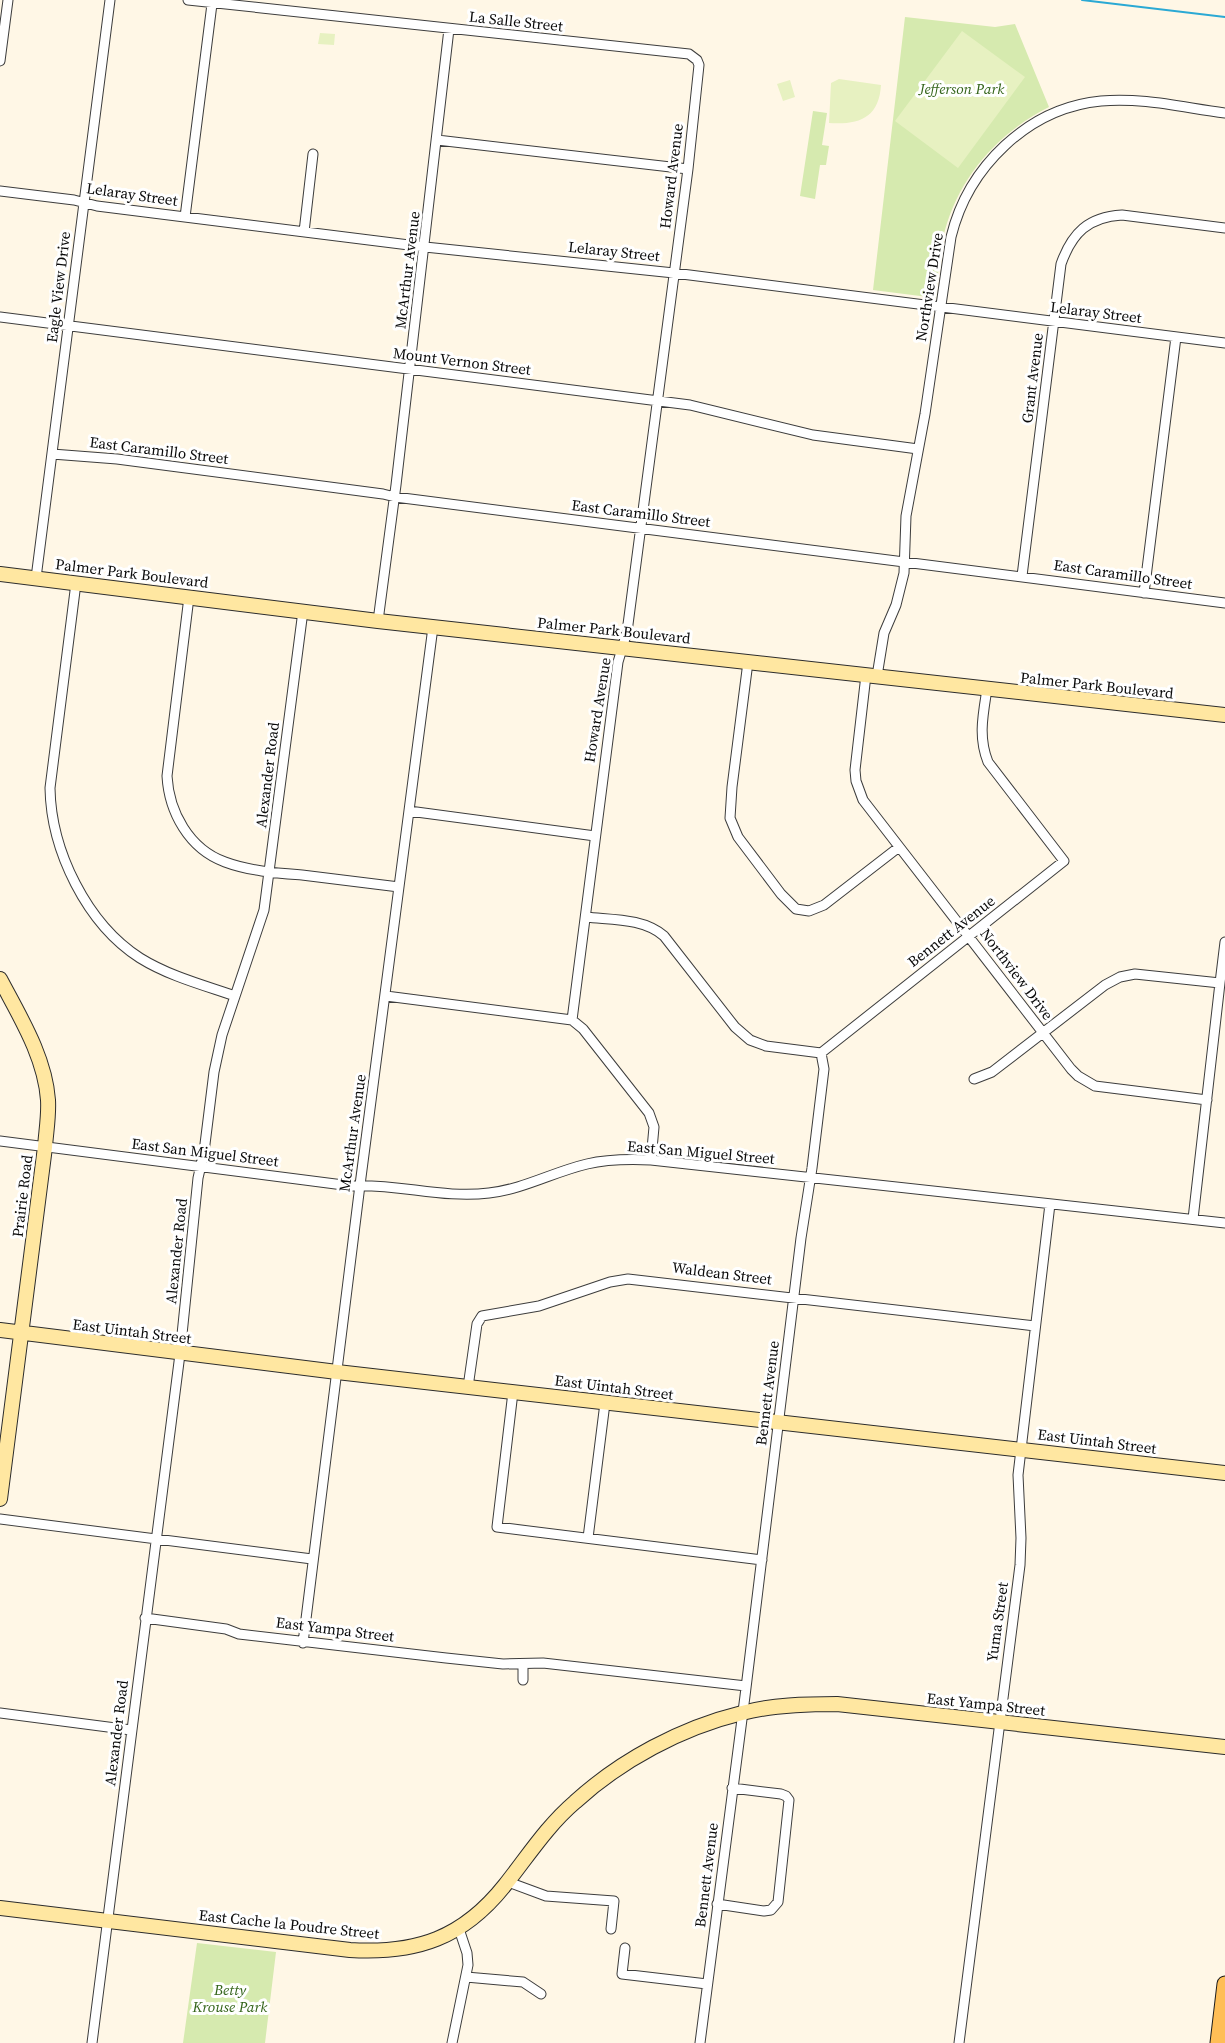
<svg xmlns="http://www.w3.org/2000/svg" width="1225" height="2043" viewBox="0 0 1225 2043" font-family="'Source Serif 4',serif">
	<style>
		.green { fill: #d6eaaf }
		.pitch { fill: #e7f1c1 }
		.lines { fill: none; stroke-linecap: round; stroke-linejoin: round }
		.stream { stroke: #2ba9d4; stroke-width: 2 }
		.street-casing { stroke: #3d3d3d; stroke-width: 11 }
		.secondary-casing { stroke: #2c2c2c; stroke-width: 16 }
		.primary-casing { stroke: #1b1b1b; stroke-width: 17 }
		.street { stroke: #fff; stroke-width: 9 }
		.secondary { stroke: #ffe7a1; stroke-width: 14 }
		.primary { stroke: #ffbe56; stroke-width: 15 }
		.labels { text-anchor: middle; dominant-baseline: central; stroke-width: 6; stroke-linejoin: round; paint-order: stroke }
		.street-label { font-size: 15px; fill: #0a0a0a; stroke: #fff }
		.park-label { font-size: 15px; font-style: italic; fill: #326318; stroke: #fff }
	</style>
	<rect width="100%" height="100%" fill="#fff7e6"/>
	<path class="green" d="M905,17L995,27L1015,24L1049,107C999,132 960,176 945,230C939,251 938,276 936,298L873,290Z
		M813,111L827,113L822,145L829,146L826,165H820L815,199L800,196Z
		M197,1943L276,1952L265,2043H183Z"/>
	<path class="pitch" d="M962,31L1025,77L958,168L895,121Z
		M320,33L335,34L334,45L318,44Z
		M839,79L881,85C879,118 859,125 829,123L831,83Z
		M790,80L795,97L783,101L777,84Z"/>
	<g class="lines">
		<path class="stream" d="M1082,0L1225,17"/>
		<g class="street-casing">
			<path id="street" d="M188,0L689,54L697,60L699,65L688,169L627,632L618,662L572,1020L583,1029L649,1113L654,1127L651,1160
				M0,61L8,0
				M437,140L688,169
				M0,191L74,200L97,206L425,247L674,273L1225,343
				M185,217L212,4
				M304,232L313,154
				M0,317L690,405L813,435L918,449
				M52,454L117,459L383,494L395,497L1225,603
				M1022,576L1061,264C1072,233 1088,217 1122,215L1225,228
				M36,578L110,0
				M76,583L50,788C51,851 87,924 140,958C169,976 203,985 235,996
				M1144,593L1176,337
				M189,597L167,776C169,812 189,849 225,862C249,871 277,873 302,875C335,879 367,883 399,887
				M378,621L396,485L449,29
				M748,662L732,787L730,818L738,837L781,894L796,909L809,911L824,905L899,847
				M866,675L855,770L856,781L863,800L1071,1069L1078,1076L1095,1086L1207,1100
				M877,676L884,633L896,605L904,573L906,516L925,414L951,237C968,167 1028,108 1101,101C1142,97 1185,108 1225,113
				M409,811L595,836
				M586,917C612,920 643,918 664,936L735,1027L750,1040L766,1046L821,1053
				M1220,983L1225,942
				M386,996L572,1020
				M974,1079L992,1072L1105,985L1120,977L1135,974L1220,983L1193,1219
				M0,1141L351,1186C397,1183 443,1199 489,1193C524,1189 553,1172 587,1164C608,1159 629,1159 651,1160L1225,1223
				M468,1387L477,1324L482,1316L539,1306L610,1282L628,1279L1035,1326
				M513,1392L497,1527L762,1560
				M0,1519L312,1559
				M588,1538L605,1403
				M145,1618L226,1629L239,1634L446,1658L503,1664L543,1663L746,1686
				M303,1643L360,1185L433,627
				M523,1680V1664
				M0,1713L131,1730
				M508,1882L546,1896L614,1901L611,1929
				M717,1904L764,1911L771,1910L778,1902L789,1800L786,1796L781,1794L732,1788
				M625,1948L622,1974L707,1984
				M466,1977L523,1982L541,1994
				M92,2043L180,1354L198,1178L204,1152L214,1072L222,1035L264,910L303,611
				M452,2043L468,1965L467,1953L459,1929
				M700,2043L745,1696L801,1238L812,1168L824,1069L821,1053L1064,861L988,762C978,737 983,715 987,689
				M959,2043L1020,1565L1021,1538L1018,1475L1050,1204"/>
		</g>
		<g class="secondary-casing">
			<path id="secondary" d="M0,574L378,621L1225,715
				M0,979C20,1017 45,1057 48,1100C49,1116 46,1132 45,1147L0,1499
				M0,1330L337,1372L1225,1473
				M0,1908L350,1950C417,1954 463,1938 505,1885C528,1856 547,1826 575,1802C621,1760 681,1728 742,1713C772,1705 805,1704 837,1704L1225,1747"/>
		</g>
		<g class="primary-casing">
			<path id="primary" d="M1218,2043L1225,1984"/>
		</g>
		<use href="#street" class="street"/>
		<use href="#secondary" class="secondary"/>
		<use href="#primary" class="primary"/>
	</g>
	<g class="labels">
		<g class="street-label">
			<text transform="translate(516 21) rotate(6)">La Salle Street</text>
			<text transform="translate(671 176) rotate(-83)">Howard Avenue</text>
			<text transform="translate(132 194) rotate(8)">Lelaray Street</text>
			<text transform="translate(614 251) rotate(6)">Lelaray Street</text>
			<text transform="translate(407 270) rotate(-83)">McArthur Avenue</text>
			<text transform="translate(58 287) rotate(-83)">Eagle View Drive</text>
			<text transform="translate(929 287) rotate(-81)">Northview Drive</text>
			<text transform="translate(1096 312) rotate(7)">Lelaray Street</text>
			<text transform="translate(462 361) rotate(7)">Mount Vernon Street</text>
			<text transform="translate(1032 378) rotate(-83)">Grant Avenue</text>
			<text transform="translate(159 450) rotate(7)">East Caramillo Street</text>
			<text transform="translate(641 513) rotate(7)">East Caramillo Street</text>
			<text transform="translate(132 573) rotate(7)">Palmer Park Boulevard</text>
			<text transform="translate(1123 574) rotate(8)">East Caramillo Street</text>
			<text transform="translate(614 630) rotate(6)">Palmer Park Boulevard</text>
			<text transform="translate(1097 685) rotate(6)">Palmer Park Boulevard</text>
			<text transform="translate(597 710) rotate(-81)">Howard Avenue</text>
			<text transform="translate(267 775) rotate(-83)">Alexander Road</text>
			<text transform="translate(951 931) rotate(-38)">Bennett Avenue</text>
			<text transform="translate(1017 974) rotate(53)">Northview Drive</text>
			<text transform="translate(352 1133) rotate(-82)">McArthur Avenue</text>
			<text transform="translate(205 1152) rotate(7)">East San Miguel Street</text>
			<text transform="translate(701 1152) rotate(5)">East San Miguel Street</text>
			<text transform="translate(22 1196) rotate(-83)">Prairie Road</text>
			<text transform="translate(176 1251) rotate(-84)">Alexander Road</text>
			<text transform="translate(722 1273) rotate(7)">Waldean Street</text>
			<text transform="translate(132 1331) rotate(7)">East Uintah Street</text>
			<text transform="translate(614 1387) rotate(7)">East Uintah Street</text>
			<text transform="translate(767 1393) rotate(-83)">Bennett Avenue</text>
			<text transform="translate(1097 1441) rotate(7)">East Uintah Street</text>
			<text transform="translate(997 1622) rotate(-82)">Yuma Street</text>
			<text transform="translate(335 1629) rotate(7)">East Yampa Street</text>
			<text transform="translate(986 1704) rotate(6)">East Yampa Street</text>
			<text transform="translate(116 1733) rotate(-83)">Alexander Road</text>
			<text transform="translate(706 1875) rotate(-83)">Bennett Avenue</text>
			<text transform="translate(289 1924) rotate(6)">East Cache la Poudre Street</text>
		</g>
		<g class="park-label">
			<text x="962" y="88">Jefferson Park</text>
			<text x="230" y="1989">Betty<tspan x="230" dy="17">Krouse Park</tspan></text>
		</g>
	</g>
</svg>
